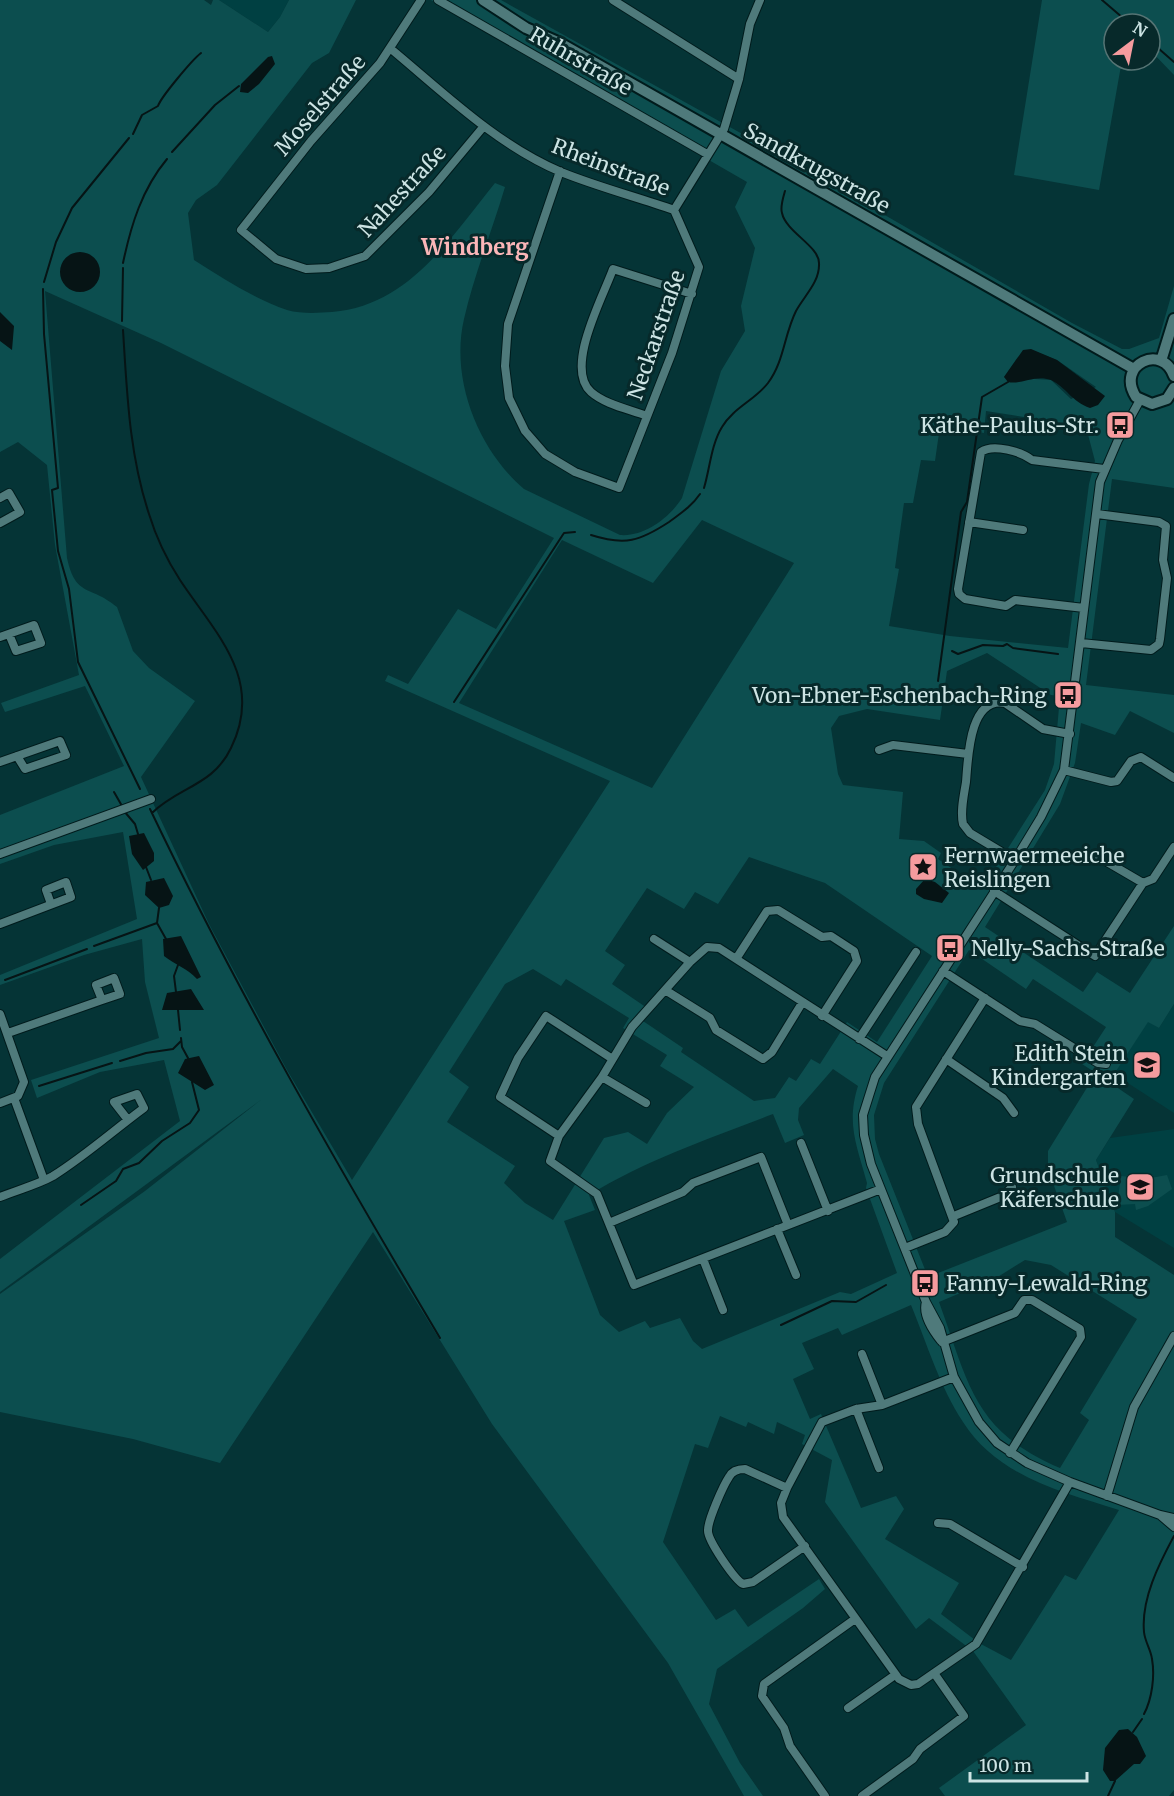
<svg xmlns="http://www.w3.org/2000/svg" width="1174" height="1796" viewBox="0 0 1174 1796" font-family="Merriweather,serif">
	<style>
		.built { fill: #004042 }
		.green { fill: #0c4e4f; fill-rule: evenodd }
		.water { fill: #061415 }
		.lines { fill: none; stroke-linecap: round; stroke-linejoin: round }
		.stream { stroke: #061415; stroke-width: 2 }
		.street-casing { stroke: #001b1c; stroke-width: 10 }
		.secondary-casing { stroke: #001b1c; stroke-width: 14 }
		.street { stroke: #4f7a7b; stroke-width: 8 }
		.secondary { stroke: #4f7a7b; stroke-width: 10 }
		.labels { text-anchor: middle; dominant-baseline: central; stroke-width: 6; stroke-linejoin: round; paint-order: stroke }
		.street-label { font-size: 21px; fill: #cde4e4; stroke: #07292a }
		.poi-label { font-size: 21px; fill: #cde4e4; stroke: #07292a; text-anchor: end }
		.neighbourhood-label { font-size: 22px; font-weight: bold; fill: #fbb6b8; stroke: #07292a }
	</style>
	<rect width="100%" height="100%" fill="#053436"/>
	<path class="built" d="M219,0H289L280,17L268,32Z
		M1174,1004V1113L1114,1074L1148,1021L1159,1028Z
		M1174,1129V1248L1115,1212L1096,1160L1110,1138Z"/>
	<path class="green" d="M0,0H204L211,5L213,0H219L268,32L280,17L289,0H356L329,53L312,63L217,185L196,200L188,213L194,260C223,278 254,299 287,310C301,314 318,313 332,312C409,306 451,237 495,183L505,187C492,231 474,275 464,319C450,379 478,450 524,489L620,535C645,537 670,517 682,498L721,371L745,331L741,306L755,248L735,207L747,182L431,0H501L798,165L1072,323L1122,349H1129L1159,338L1174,286V488L1112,479L1086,685L1174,695V733L1130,711L1115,735L1081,723L1075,763L1060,804L985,927L1083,992L1097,972L1130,993L1174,926V1004L1159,1028L1148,1022L1109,1082L1134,1099L1096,1160L1115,1212V1237L1174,1275V1790L1169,1796H945L939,1788L1026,1725L973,1651L929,1618L916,1629L825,1502L832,1460L802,1444L805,1435L777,1422L774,1434L748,1422L746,1427L720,1416L708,1448L695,1444L663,1542L716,1620L735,1609L748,1627L819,1579L825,1589L803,1608L717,1669L709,1704L740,1763L763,1796H744L668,1663L492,1424L373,1232L220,1463L133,1439L0,1412V1294L145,1191L262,1099L0,1292V1259L180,1121L164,1060L100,1072L37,1098L31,1080L159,1038L145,982L142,939L84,955L0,985V975L137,919L123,832L54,845L0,864V815L124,766L85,686L5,712L1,703L79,675L55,545L47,465L18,442L0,452ZM45,291L161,343L554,538L496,629L458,609L408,684L388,675L385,681L610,781L352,1180L287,1070L209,924L141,777L195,701L149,668L133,651L117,607C89,584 76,598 67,558ZM1034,351L1057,360L1096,387L1071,399L1051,380L1004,377L1018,357ZM986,411L1086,427L1095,461L1089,484L1068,648L950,636L889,626L899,569L895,568L904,503H913L921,460L935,461L940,426L984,433ZM702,520L794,563L652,788L459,703L562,540L653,583ZM987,653L1051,695L1060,696L1054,764L1045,790L982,889L938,859L941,853L924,841L899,839L903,792L843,785L838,774L831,728L839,716L867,709L940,720L947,671ZM749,857L825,883L932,956L877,1042L847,1022L820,1064L811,1059L796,1081L789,1077L775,1098L754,1101L681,1052L683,1048L643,1021L650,1010L612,984L625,965L605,951L647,888L684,909L695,892L718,904ZM969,950L1026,989L1033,979L1106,1027L1082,1064L1096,1073L1048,1151V1169L1067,1222L928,1277L879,1154L875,1139L874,1115L884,1083ZM533,969L561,986L566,979L629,1018L623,1028L667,1055L660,1066L694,1087L667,1113L647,1144L628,1132L604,1138L553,1220L525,1203L504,1183L515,1166L447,1122L469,1087L449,1072L505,984ZM833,1069L858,1086C846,1124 857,1146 867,1183L866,1188L897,1273L851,1294L840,1292L702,1349L693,1341L680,1318L650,1328L645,1321L619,1332L600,1315L564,1221L595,1210L589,1195C646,1160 711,1138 773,1114L785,1143L804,1135L798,1120L799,1108ZM1025,1260L1051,1265L1137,1319L1080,1413L1089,1420L1060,1468C973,1431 969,1384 939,1302L996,1278ZM911,1305C927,1344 940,1387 963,1422C997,1476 1062,1492 1119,1510L1076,1580L1065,1575L1011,1660L979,1643L941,1614L959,1583L885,1539L904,1509L896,1496L861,1508L821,1414L810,1419L793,1379L814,1369L802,1343L838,1328L842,1335Z
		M1042,0H1174V75L1150,50V24H1114V60H1122L1099,190L1014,175Z
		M1167,1175L1172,1189L1148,1206L1136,1210L1135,1204L1117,1205L1121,1176L1139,1178L1140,1180Z"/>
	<path class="water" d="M272,56L275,64L259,84L248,93L240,92L241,84L268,57Z
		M60 272a20 20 0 1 1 40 0a20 20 0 1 1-40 0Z
		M0,312L14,326L12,350L0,341Z
		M1031,349L1057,360L1105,396L1098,405L1090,408C1072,402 1066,387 1051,380C1035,374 1022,385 1008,382L1004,377L1023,350Z
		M144,833L154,853V861L143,870L132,854L129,836Z
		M164,878L173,896L169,905L159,908L145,895L146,882Z
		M925,879L935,882L949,893L942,903L924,899L916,894V889Z
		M181,936L201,977L197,979C187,968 175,965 164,956L163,939Z
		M191,989L204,1010H162L167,993Z
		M199,1056L214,1085L205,1090L178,1073L185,1059Z
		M1128,1729L1137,1737L1146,1756L1140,1764H1134L1115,1781H1110L1103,1770L1105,1748L1119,1730Z"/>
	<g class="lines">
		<path class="stream" d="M1102,0L1130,24
			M1150,41L1174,62
			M133,134L142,115L158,106C161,97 192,60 201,53
			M172,152L215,105L239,86
			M123,263C131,225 142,189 167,159
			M44,282L56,242L72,208L129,138
			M43,289L44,334L58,488L52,490L58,551L69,589L78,662L140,789
			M122,321L123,268
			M123,330C127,392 129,454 149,514C156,537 167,560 180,580C215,633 265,679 231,748C213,786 178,787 152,813
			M704,488C710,468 711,445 722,427C733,408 755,400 768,383C784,362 784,335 796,311C804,296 820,282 819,263C819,246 786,232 782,213C780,207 783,198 785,191
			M591,535C625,546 640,541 669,522C681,513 691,507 700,494
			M952,651L958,654L983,645L1003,646L1007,644L1013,648L1058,654
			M938,681L961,512L967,502L982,397L1008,382
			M454,702L562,536L564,533L575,532
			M114,792L122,806
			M150,809C237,991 337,1165 440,1338
			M124,811L135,824L138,834
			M146,867L151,880
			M157,923L166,939
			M94,946L157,923L159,908
			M5,980L87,949
			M176,992L174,976L178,965
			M178,1010L180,1030
			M181,1038L182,1047L188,1058
			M120,1061L146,1053L173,1049L181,1041
			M39,1086L112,1063
			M81,1205L116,1181L123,1169L139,1163L162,1141L190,1123L199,1110L192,1082
			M781,1325L832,1301L856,1302L886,1285
			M1144,1714C1152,1699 1155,1676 1152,1659C1151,1650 1145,1642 1144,1632C1141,1599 1159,1564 1174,1536
			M1133,1732L1142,1719
			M1108,1796L1115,1781"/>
		<g class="street-casing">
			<path id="street" d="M421,0L380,63L311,141L241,230L276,259L306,269L329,268L365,256L429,192L484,126
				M438,0L707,154
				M613,0L739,79
				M391,49C444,93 497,145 561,172C598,187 637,197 674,210
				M560,171L508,324L505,366L509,398L525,431L545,454L575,472L619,488L672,353L699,267L674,210L724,129L739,79L750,24L760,0
				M1140,400L1118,440L1100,482L1064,770L1041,817L1015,860L875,1077L863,1115L864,1135L871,1164L926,1302L940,1328L954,1377L979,1422L997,1443L1027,1463L1070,1482L1160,1515L1174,1518
				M647,416C629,409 606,405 591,392C564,368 603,297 613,269L692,294
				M0,498L9,493L20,512L0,523
				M969,522L1023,530
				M1084,608L1015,600L1006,606L965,599L959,594L958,589L981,452C993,443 1022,452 1032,460L1104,469
				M0,637L34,625L41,643L16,651L9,634
				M1081,643L1151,650L1159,644L1160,639L1167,578L1163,560L1166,526L1159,522L1097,514
				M879,750L893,745L968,754
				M0,762L60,741L66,755L25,769L17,756
				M1064,770L1111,782L1117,781L1131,761L1141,757L1174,778
				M0,854L151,799
				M1095,855L1143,883
				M1015,860L970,833L963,824C960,811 964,795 966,782C968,759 969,696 1005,703L1043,729L1070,734
				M994,891L1095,956L1143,883L1153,879L1174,847
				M0,924L71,897L66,882L46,890L51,904
				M654,939L690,962
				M736,959L767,911L778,910L822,937L831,936L854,951L857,961L822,1016
				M943,971L1020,1021L1035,1024L1098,1063L1106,1064
				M665,990L710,1018L716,1030L763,1059L772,1052L802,1003
				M0,1014L24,1082L18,1096L0,1103
				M8,1033L102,1000L120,994L114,978L96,985L102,1000
				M859,1039L916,952
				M946,1059L1003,1098L1014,1113
				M602,1077L646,1103
				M14,1098L44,1180
				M559,1136L500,1097L518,1058L546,1016L611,1058
				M801,1143L828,1211
				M881,1189L634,1285L597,1194L550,1161L559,1136L602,1077L632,1027L690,962L707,947L719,948L887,1056
				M0,1197C17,1190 37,1185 53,1176C85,1156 114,1130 144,1108L137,1094L114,1102L128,1120
				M954,1216L1003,1196L1012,1187
				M609,1223L683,1192L693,1183L761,1157L788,1225
				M777,1229L796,1275
				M905,1248L945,1232L954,1222L918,1124L916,1107L985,998
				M703,1259L723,1310
				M926,1302C922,1315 933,1331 941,1341
				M942,1342L1015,1313L1024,1300H1032L1080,1329L1081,1337L1010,1453
				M862,1354L882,1405
				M954,1377L882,1405L856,1409L822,1422L787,1488L781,1503L783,1517L899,1679L911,1685L918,1684L976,1644L1070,1482
				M856,1409L879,1468
				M787,1488L745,1469C738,1469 732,1471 729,1477C723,1486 708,1520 708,1530C707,1540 735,1580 743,1584L753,1582L805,1546
				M1107,1496L1134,1407L1174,1336
				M1160,1515L1174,1527
				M938,1523L950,1524L1023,1567
				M848,1708L895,1675
				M825,1796L790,1746L784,1728L762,1696L764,1684L855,1619
				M862,1796L913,1759L920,1749L964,1716L934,1673"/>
		</g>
		<g class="secondary-casing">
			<path id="secondary" d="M483,0L526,28L560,43L1134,369
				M1161,361L1174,319
				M1174,376C1163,343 1115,364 1136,397L1152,404L1167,399L1174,388"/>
		</g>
		<use href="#street" class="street"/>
		<use href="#secondary" class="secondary"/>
	</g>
	<defs>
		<g id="bus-square" transform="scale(1.5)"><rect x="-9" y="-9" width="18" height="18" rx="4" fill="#f59b9e" stroke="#07292a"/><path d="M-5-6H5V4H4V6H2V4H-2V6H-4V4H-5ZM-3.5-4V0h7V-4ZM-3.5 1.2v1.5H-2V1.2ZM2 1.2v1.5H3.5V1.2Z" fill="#111"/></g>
		<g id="sight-square" transform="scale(1.5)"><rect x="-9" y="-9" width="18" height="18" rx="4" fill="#f59b9e" stroke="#07292a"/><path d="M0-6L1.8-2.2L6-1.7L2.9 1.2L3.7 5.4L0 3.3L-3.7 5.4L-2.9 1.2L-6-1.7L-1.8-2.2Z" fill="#111"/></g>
		<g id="school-square" transform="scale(1.5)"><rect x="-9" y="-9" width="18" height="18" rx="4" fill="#f59b9e" stroke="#07292a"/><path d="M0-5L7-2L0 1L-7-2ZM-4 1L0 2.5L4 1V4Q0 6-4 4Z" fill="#111"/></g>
	</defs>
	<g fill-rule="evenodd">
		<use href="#bus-square" x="1120" y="425"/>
		<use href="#bus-square" x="1068" y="695"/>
		<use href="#sight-square" x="923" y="867"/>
		<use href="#bus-square" x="950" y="948"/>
		<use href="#school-square" x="1147" y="1065"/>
		<use href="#school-square" x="1140" y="1187"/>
		<use href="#bus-square" x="925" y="1283"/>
	</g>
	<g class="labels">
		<g class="street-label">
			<text transform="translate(581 61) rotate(30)">Ruhrstraße</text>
			<text transform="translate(320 105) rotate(-49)">Moselstraße</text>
			<text transform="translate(611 167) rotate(21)">Rheinstraße</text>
			<text transform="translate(817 168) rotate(29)">Sandkrugstraße</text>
			<text transform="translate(402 191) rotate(-47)">Nahestraße</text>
			<text transform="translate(656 335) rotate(-71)">Neckarstraße</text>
		</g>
		<g class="poi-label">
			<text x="1099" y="425">Käthe-Paulus-Str.</text>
			<text x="1047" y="695">Von-Ebner-Eschenbach-Ring</text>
			<text x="944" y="855" text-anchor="start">Fernwaermeeiche<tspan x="944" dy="24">Reislingen</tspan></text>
			<text x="971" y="948" text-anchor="start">Nelly-Sachs-Straße</text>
			<text x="1126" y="1053">Edith Stein<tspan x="1126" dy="24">Kindergarten</tspan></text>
			<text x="1119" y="1175">Grundschule<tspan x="1119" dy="24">Käferschule</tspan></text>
			<text x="946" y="1283" text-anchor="start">Fanny-Lewald-Ring</text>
		</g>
		<g class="neighbourhood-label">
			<text x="475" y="247">Windberg</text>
		</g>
	</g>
	<g transform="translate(1132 42) rotate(32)"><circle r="28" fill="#07292a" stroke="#567474" stroke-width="1.5"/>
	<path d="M0-4.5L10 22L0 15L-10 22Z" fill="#f59b9e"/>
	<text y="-9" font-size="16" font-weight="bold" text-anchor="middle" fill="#cde4e4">N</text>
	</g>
	<path d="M970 1772v9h117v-9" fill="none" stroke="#cde4e4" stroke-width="3"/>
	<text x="979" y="1772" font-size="18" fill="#cde4e4" stroke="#07292a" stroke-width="4.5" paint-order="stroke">100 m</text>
</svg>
